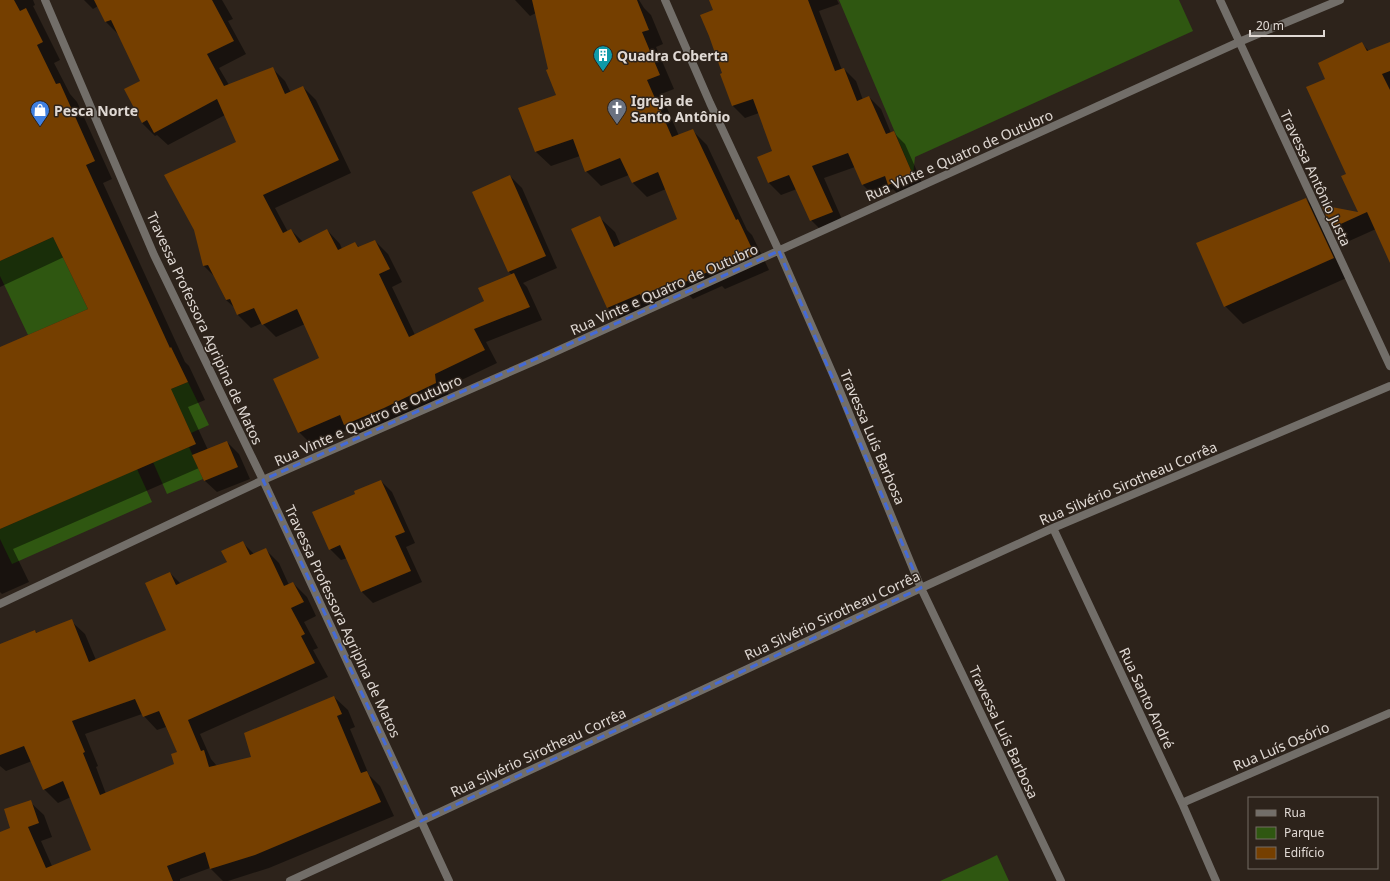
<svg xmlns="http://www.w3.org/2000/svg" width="1390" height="881" viewBox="0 0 1390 881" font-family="'Noto Sans',sans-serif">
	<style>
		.green { fill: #2f5711 }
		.shadow { fill: #0007; fill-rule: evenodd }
		.building { fill: #753f00; fill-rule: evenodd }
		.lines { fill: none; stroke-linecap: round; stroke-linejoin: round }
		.minor { stroke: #726e69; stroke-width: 8 }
		.marked { fill: none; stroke: #446ad7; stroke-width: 3; stroke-dasharray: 8 5; stroke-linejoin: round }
		.labels { text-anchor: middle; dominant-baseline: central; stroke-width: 3; stroke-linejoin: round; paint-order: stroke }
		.poi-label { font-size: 14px; font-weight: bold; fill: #e0d9d4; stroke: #2d231b; text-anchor: start }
		.street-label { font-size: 14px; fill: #e0d9d4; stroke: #2d231b }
	</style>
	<rect width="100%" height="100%" fill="#2d231b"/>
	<path class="green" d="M839,0H1179L1193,31L915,157L913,175Z
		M53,237L88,309L28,335L0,276V261Z
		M188,382L209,425L191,433L185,420L128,407Z
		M189,447L203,479L167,494L153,462Z
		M137,469L152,502L12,564L0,539V529Z
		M997,855L1009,881H940L989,859Z"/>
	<path class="shadow" d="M0,0H33L35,5L33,6L60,60L54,63L70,94L77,102L112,179L103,183L185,362L189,366L205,400L188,407L208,450L227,442L239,454L250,479L217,492L204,480L199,468L13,549L29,582L2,594L0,592V348L89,310L64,257L0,287Z
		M84,0H222L233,19L228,21L246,54L219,68L229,85L272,68L285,81L291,93L303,87L316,100L351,173L275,208L288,232L291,230L303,242L327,230L340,244L342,249L355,243L360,248L375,241L388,254L402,282L392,287L415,335L485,301L512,275L509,272L510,176L522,188L557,268L523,283L527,287L542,320L486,342L497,363L447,387L449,396L358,438L350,429L312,445L299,432L320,359L305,324L276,337L262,323L251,328L238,315L235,308L226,300L214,276L204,266L237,142L225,115L168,145L157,135L155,136L142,123V81L119,35L106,22L98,6L93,9Z
		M515,0H639L644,8L651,15L663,44L656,47L674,89L661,94L679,136L692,130L707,145L747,230L752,235L769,270L725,289L722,286L693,299L689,295L622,322L608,308L600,218L615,232L621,246L679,219L666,189L647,197L633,183L629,175L601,186L586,171L580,156L551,166L536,152L520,109L557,95L536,13L530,16Z
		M710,0H837L839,4L819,11L842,70L844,69L856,81L863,100L869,97L881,109L891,133L893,132L905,144L924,187L901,197L893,189L875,197L863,185L855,167L824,178L844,224L823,232L811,220L797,189L781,195L769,183L759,157L774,152L759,113L745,118L733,106L723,74L714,11Z
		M1390,43V261L1376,229L1347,242L1333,227L1360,213L1347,174L1327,80L1362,44L1369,51Z
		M1306,199L1323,217L1351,276L1243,324L1225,306Z
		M381,481L392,492L415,543L406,547L422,582L373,603L362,592L347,558L341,560L330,549L357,494Z
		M242,542L254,554L265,549L279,563L289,585L293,583L307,597L316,616L304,622L318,648L313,650L328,677L200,734L211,759L217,766L252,758L334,697L348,710L355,727L350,729L369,775L380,786L394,816L269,868L228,881H223L210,868L180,879V881H0V833L12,829L30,802L44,815L52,837L41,841L52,866L92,851L71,797L58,803L44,789L32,761L6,771L0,766V645L35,631L37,633L71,621L85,634L96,660L167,630L170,573L181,584L228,562ZM142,714L157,730L166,727L178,753L175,764L106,794L96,767L98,766L85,734Z"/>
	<path class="building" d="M0,0H14L20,11L26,8L43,42L37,45L56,84L60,83L95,161L86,165L170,348L171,347L188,382L171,389L196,444L0,529V347L88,309L53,237L0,261Z
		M94,0H212L234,41L207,54L224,86L273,67L285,94L303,86L339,160L263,195L283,233L291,229L299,243L327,229L338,250L355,242L358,247L375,240L390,269L379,274L409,337L484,301L478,288L514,273L530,307L474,329L485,350L435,374L436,383L384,408L344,425L340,415L298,433L273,379L319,358L297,309L262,325L254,308L237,315L230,299L226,300L208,265L203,266L194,230L164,175L236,142L217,99L154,133L147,120L142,123L124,89L140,81L111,20L105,22Z
		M532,0H637L649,30L642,32L660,75L647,80L672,137L693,129L736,220L738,219L755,255L710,275L708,272L678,285L676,280L641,296L640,294L607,308L571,229L600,216L614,247L677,219L658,172L632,183L620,158L585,172L573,139L535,152L518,108L556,95L546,70L548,69Z
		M709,0H808L835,71L844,68L857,101L869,96L886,134L894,131L913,175L888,185L885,176L862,185L848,153L812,166L833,212L810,221L789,175L768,183L757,157L772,151L753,99L732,106L720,74L722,73L709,36L700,15L713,10Z
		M1362,42L1367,51L1390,42V71L1382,74L1390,90V263L1367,212L1332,228L1321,205L1358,212L1341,176L1346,174L1306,87L1325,79L1318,63Z
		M510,175L546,256L508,272L472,192Z
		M1306,198L1334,258L1224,307L1196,243Z
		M227,441L238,467L204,481L192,455Z
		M381,480L405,532L395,536L411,571L361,592L340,545L329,550L312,512L355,494L354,491Z
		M243,541L250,555L266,548L284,586L293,582L304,602L291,608L305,634L301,636L315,663L188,720L201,751L204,750L209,767L251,757L244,733L334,696L342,714L337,716L361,773L367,771L381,802L255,855L210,869L205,852L167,866L173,881H0V832L10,828L4,809L31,800L39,823L28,827L46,868L91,850L63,781L43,790L24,746L0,755V644L35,630L36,633L72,619L89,662L166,630L145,583L170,572L176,585L227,562L221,551ZM135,699L143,717L159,711L177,752L171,754L174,764L100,795L83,753L85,752L72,721Z"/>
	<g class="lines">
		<path class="minor" d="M45,0L154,255L263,480L449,881
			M665,0L710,103L779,251L835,379L921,588L1061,881
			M1220,0L1390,366
			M1053,528L1182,803L1216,881
			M0,604L263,480L537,360L1239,42L1340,0
			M1182,803L1390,713
			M290,881L421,821L921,588L1053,528L1390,386"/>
	</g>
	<path class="marked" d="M779,251L921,588L421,821L263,480Z"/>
	<defs>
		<g id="building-pin" transform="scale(1)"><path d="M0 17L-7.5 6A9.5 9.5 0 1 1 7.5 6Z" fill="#0f9aa8" stroke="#2d231b"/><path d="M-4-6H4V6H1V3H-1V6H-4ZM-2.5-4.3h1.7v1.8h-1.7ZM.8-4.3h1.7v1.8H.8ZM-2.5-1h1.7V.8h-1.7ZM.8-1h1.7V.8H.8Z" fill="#fff"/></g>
		<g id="church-pin" transform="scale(1)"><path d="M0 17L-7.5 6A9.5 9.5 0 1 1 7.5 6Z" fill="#6b7280" stroke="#2d231b"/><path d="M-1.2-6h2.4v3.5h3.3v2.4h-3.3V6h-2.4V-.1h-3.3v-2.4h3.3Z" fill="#fff"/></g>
		<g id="shop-pin" transform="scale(1)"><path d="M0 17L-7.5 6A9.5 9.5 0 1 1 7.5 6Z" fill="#3f7fe0" stroke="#2d231b"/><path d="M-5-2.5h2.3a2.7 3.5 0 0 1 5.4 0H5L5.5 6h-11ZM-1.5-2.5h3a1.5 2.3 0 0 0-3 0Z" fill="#fff"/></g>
	</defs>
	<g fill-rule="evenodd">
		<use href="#building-pin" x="603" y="55"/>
		<use href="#church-pin" x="617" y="108"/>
		<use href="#shop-pin" x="40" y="110"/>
	</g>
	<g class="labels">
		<g class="poi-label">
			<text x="617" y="55">Quadra Coberta</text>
			<text x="631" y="100">Igreja de<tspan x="631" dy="16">Santo Antônio</tspan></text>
			<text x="54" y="110">Pesca Norte</text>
		</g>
		<g class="street-label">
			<text transform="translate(959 155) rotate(-24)">Rua Vinte e Quatro de Outubro</text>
			<text transform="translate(1316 178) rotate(65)">Travessa Antônio Justa</text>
			<text transform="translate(664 289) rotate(-24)">Rua Vinte e Quatro de Outubro</text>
			<text transform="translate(205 328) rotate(65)">Travessa Professora Agripina de Matos</text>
			<text transform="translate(368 420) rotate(-24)">Rua Vinte e Quatro de Outubro</text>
			<text transform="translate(873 437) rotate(67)">Travessa Luís Barbosa</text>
			<text transform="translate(1128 483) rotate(-23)">Rua Silvério Sirotheau Corrêa</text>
			<text transform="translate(832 615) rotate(-25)">Rua Silvério Sirotheau Corrêa</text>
			<text transform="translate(343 621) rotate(65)">Travessa Professora Agripina de Matos</text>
			<text transform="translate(1147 698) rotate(65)">Rua Santo André</text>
			<text transform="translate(1004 732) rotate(65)">Travessa Luís Barbosa</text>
			<text transform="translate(1281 746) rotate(-23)">Rua Luís Osório</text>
			<text transform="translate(538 752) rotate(-25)">Rua Silvério Sirotheau Corrêa</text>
		</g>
	</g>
	<rect x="1248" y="797" width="130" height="72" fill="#2d231b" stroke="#756c65"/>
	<rect x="1256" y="810" width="20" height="6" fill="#726e69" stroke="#756c65"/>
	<text x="1284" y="817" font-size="12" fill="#e0d9d4">Rua</text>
	<rect x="1256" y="827" width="20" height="12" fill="#2f5711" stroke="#756c65"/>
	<text x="1284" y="837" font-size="12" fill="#e0d9d4">Parque</text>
	<rect x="1256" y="847" width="20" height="12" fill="#753f00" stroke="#756c65"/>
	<text x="1284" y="857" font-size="12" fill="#e0d9d4">Edifício</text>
	<path d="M1250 30v6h74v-6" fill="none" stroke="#e0d9d4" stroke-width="2"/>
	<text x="1256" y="30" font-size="12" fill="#e0d9d4" stroke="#2d231b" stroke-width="3" paint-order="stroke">20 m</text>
</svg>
